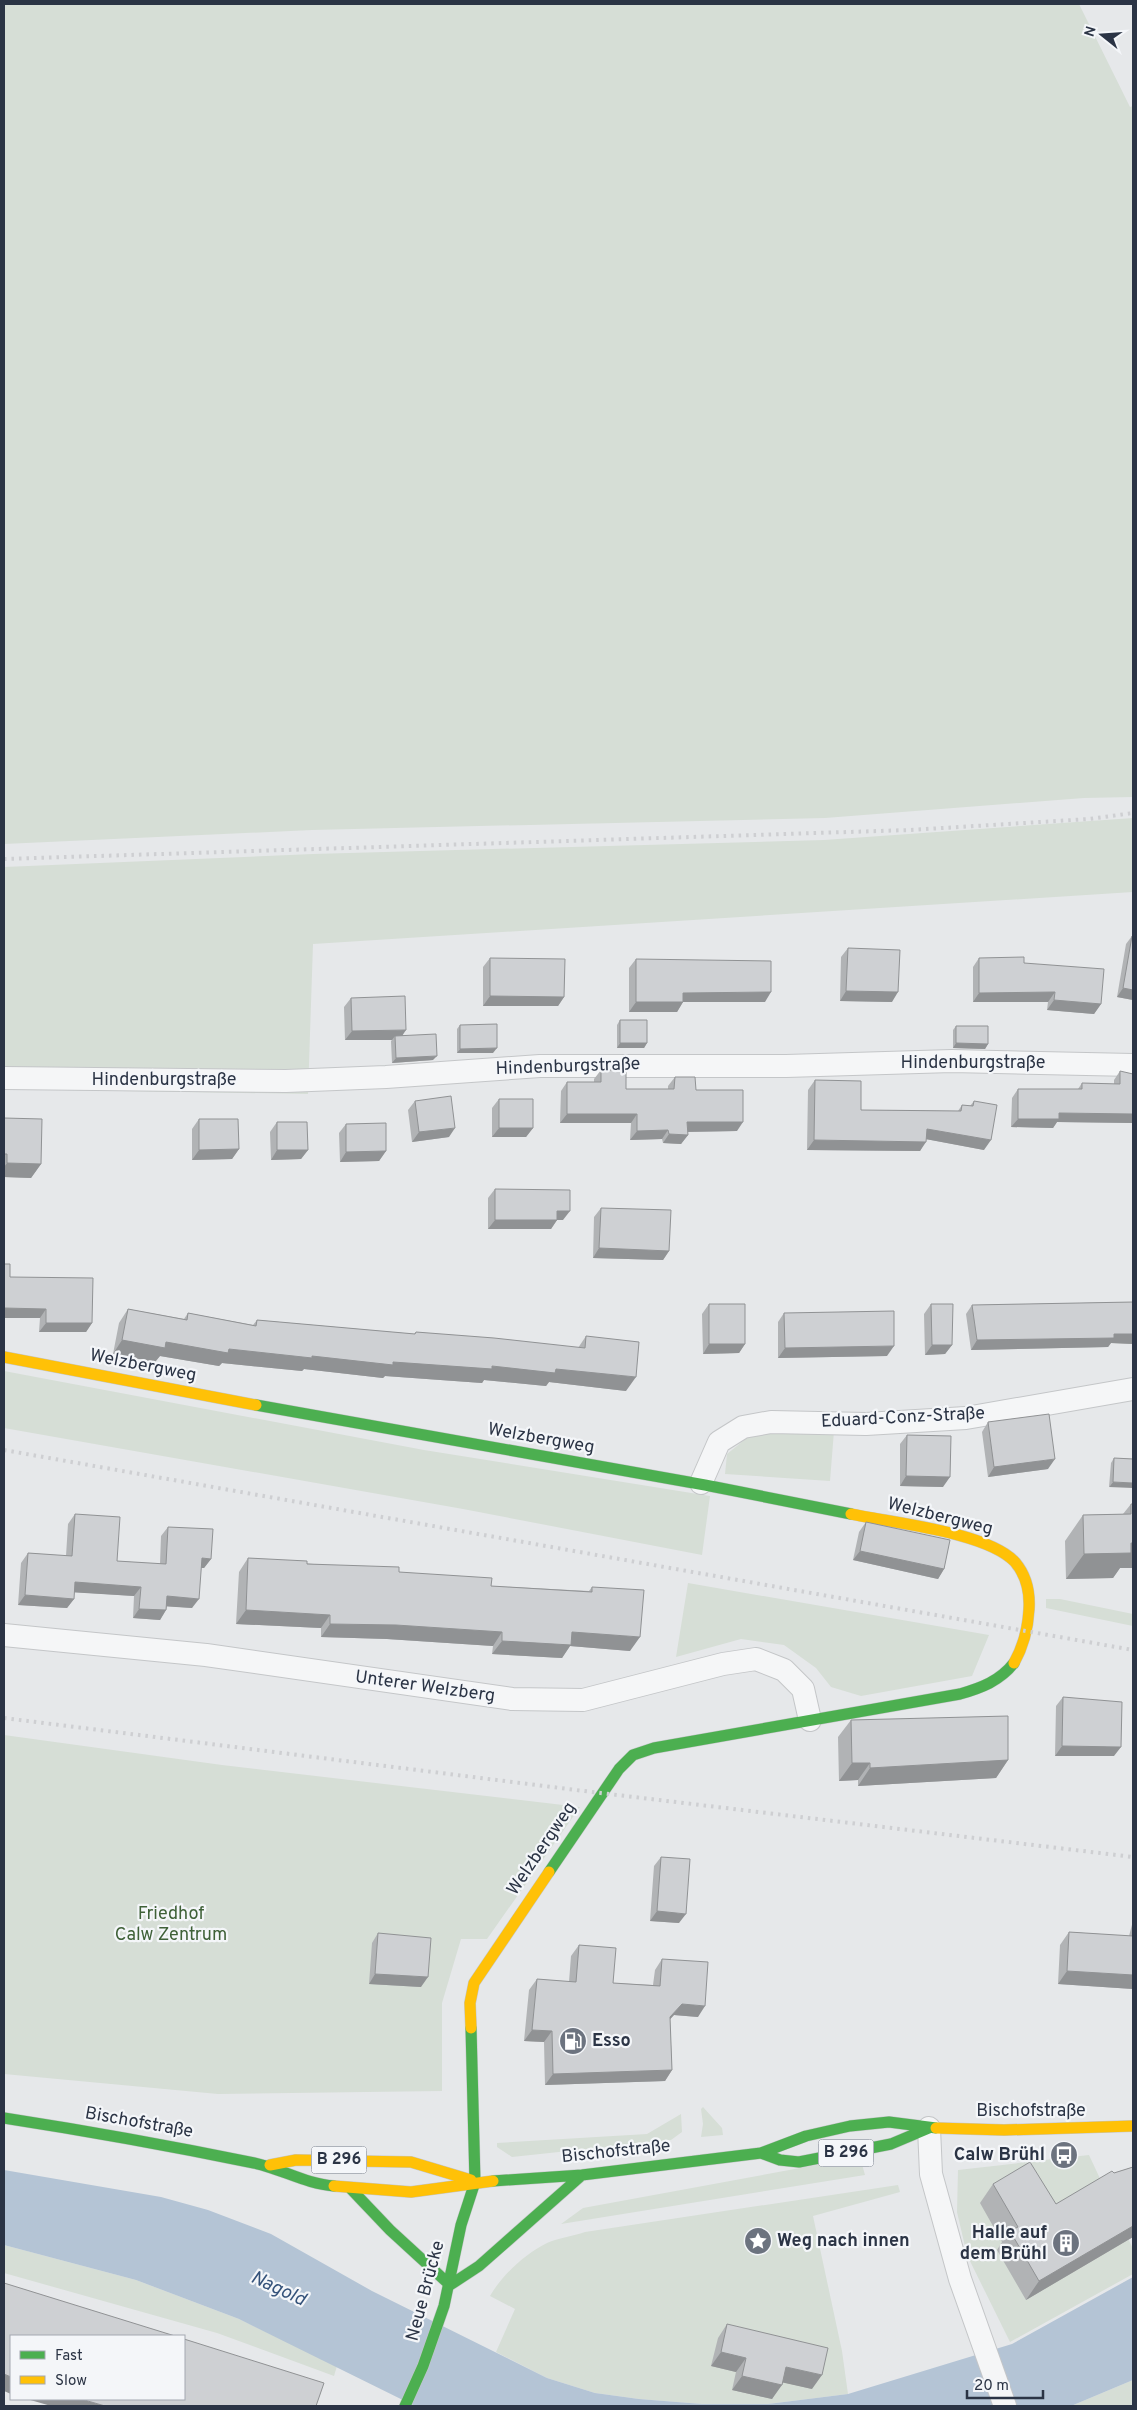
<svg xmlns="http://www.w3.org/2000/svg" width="1137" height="2410" viewBox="0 0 1137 2410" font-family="Overpass,sans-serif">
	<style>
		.green { fill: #d6ded6 }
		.water { fill: #b4c4d5 }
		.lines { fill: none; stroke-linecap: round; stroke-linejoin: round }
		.street-casing { stroke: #c4c6c8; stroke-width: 24 }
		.fast-casing { stroke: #c4c6c8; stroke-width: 12 }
		.slow-casing { stroke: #c4c6c8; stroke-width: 12 }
		.street { stroke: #f5f6f7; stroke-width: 22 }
		.fast { stroke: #4caf50; stroke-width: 11 }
		.slow { stroke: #ffc107; stroke-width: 11 }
		.rail { stroke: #cecfd2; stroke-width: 4; stroke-dasharray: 2.5 5; stroke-linecap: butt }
		.wall { fill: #b1b3b5 }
		.shaded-wall { fill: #909294 }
		.building { fill: #ced0d3; stroke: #909294 }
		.labels { text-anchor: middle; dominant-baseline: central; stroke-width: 4.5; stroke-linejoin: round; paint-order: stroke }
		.shield { fill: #f4f6f9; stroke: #676e7b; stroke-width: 1 }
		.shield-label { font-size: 16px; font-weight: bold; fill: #2b3445 }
		.street-label { font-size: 18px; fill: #2b3445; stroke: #f4f6f9 }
		.park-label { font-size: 18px; fill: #3f6138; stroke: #f4f6f9 }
		.poi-label { font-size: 18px; font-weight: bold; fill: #2b3445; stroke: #f4f6f9; text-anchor: start }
		.water-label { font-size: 19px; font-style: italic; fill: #34527a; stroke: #f4f6f9 }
	</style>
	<rect width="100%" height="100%" fill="#e6e8ea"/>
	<path class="green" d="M4,4H1079L1130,107L1133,106V797L1084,798L825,818L312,830L4,844Z
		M1133,818V892L313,944L308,1094L4,1089V867L313,854L824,840Z
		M4,1371L424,1450L710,1496L702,1555L463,1509L4,1428Z
		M774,1428L834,1431L830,1481L725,1474L727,1454L748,1437Z
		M688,1583L989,1635L972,1676L861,1696L831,1687L816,1668L784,1645L741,1639L676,1657Z
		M1046,1599H1060L1133,1614V1626L1046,1608Z
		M4,1735L222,1765L580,1807L487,1939H461L442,2003V2091L218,2094L4,2074Z
		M703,2107L722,2128L723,2135L701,2137L703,2124L701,2109Z
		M681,2114L682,2132L671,2140L512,2157L497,2147V2143L647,2134Z
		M1089,2155L1133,2249V2274L1010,2342L967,2255L957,2212L958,2170Z
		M860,2157L865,2175L561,2224L583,2208Z
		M898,2185L900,2192L813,2216L842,2351L848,2394L768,2404H702L639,2399L595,2393L547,2378L496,2352L515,2309L490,2296C502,2275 525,2254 547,2243C558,2238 573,2236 585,2232Z
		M4,2245L136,2280L239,2319L337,2366L334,2376L217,2333L4,2273Z
		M1133,2380V2406H1071Z"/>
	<path class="water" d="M4,2170L161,2197L208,2210L271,2234L372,2291L547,2378L595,2393L639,2399L702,2404H768L848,2394L1012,2344L1133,2277V2380L1071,2406H415L239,2319L136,2280L4,2245Z"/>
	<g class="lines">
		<g class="street-casing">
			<path id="street" d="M4,1078L286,1081L386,1077L540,1066H786L952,1061L1133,1065
				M701,1483L719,1442L743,1427L771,1422L866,1424L966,1418L1133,1389
				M4,1635L206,1655L512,1699L583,1700L723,1664L756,1659L784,1670L803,1689L810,1720
				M929,2128L931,2174L960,2279L1005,2406"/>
		</g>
		<g class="fast-casing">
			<path id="fast" d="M256,1405L705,1485L851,1514
				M549,1872L619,1769L633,1755L654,1748L960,1694C981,1688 1000,1681 1014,1663
				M4,2118C88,2131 171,2146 254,2163C282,2169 306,2184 334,2186
				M761,2153L780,2160L799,2162L891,2144L929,2128
				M493,2181L582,2175L761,2153L806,2136L850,2126L889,2122L936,2128
				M351,2189L390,2230L450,2285
				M450,2285L479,2266L582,2175
				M405,2406L423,2366L444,2306L461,2225L475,2182L471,2028"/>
		</g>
		<g class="slow-casing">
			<path id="slow" d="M4,1357L256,1405
				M851,1514C893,1523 987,1532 1015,1562C1026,1575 1030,1592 1029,1609C1028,1628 1023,1647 1014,1663
				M471,2028L470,2003L474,1983L549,1872
				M936,2128L1004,2130L1133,2126
				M270,2165L296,2160L411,2162L471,2180
				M334,2186L411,2192L493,2181"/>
		</g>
		<use href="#street" class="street"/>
		<use href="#fast" class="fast"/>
		<use href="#slow" class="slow"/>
		<path class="rail" d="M4,859L910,830L1089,819L1133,813
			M4,1450L1133,1650
			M4,1718L584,1791L1133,1857"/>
	</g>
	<path class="wall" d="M1132,936L1133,1000L1117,997L1126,944Z
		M848,948L892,1002L840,1001L841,957Z
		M490,958L564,997L558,1006H483V967Z
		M979,958L1024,963L1101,1004L1094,1014L1047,1010L1048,1002H973V967Z
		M636,959L765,1002H683L677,1012H629V968Z
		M351,998L403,1035L433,1060L392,1063L391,1041L392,1040H345L344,1007Z
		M620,1020L647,1043L644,1048H617V1025Z
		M460,1025L493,1053H457V1029Z
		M956,1026L988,1044L985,1049L953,1048V1030Z
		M601,1070L626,1089H668V1086L675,1077L696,1090L737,1131L688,1132V1135L681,1144L663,1143L662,1139L630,1140L631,1123H560L561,1091L567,1082H594V1079Z
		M1120,1071L1133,1123L1057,1122L1053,1128L1011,1127L1012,1098L1018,1089H1078L1082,1083L1114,1084V1080Z
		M815,1080L861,1110L958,1111L962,1105L970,1106L974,1101L984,1150L926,1139L920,1151L807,1150L808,1090Z
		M499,1099L533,1128L526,1137H492V1108Z
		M415,1101L449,1137L412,1142L408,1110Z
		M4,1118L41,1164L31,1178L4,1177Z
		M199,1119L239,1149L232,1159L192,1160V1129Z
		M277,1122L308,1150L301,1159L271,1160L270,1132Z
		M346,1124L386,1151L379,1161L340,1162L339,1133Z
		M495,1189L563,1220H557L551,1229H488V1198Z
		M601,1208L669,1251L663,1260L593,1258L594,1217Z
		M4,1264L10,1277L92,1323L86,1332H39L40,1318H4Z
		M1133,1302V1344L1111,1343L1108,1347L971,1350L966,1314L972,1305Z
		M709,1304L745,1344L739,1353L703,1354L702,1314Z
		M931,1304L952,1345L945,1354L925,1355L924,1314Z
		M128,1309L184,1319L188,1313L253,1325L257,1320L414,1334L416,1332L578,1348L586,1336L626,1391L549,1382L546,1386L484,1380L482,1383L385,1376L383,1378L304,1369L302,1371L222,1363L219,1366L160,1356L155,1362L113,1354L119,1323Z
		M784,1313L887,1356L778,1358V1322Z
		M988,1422L1048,1469L988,1477L982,1432Z
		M907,1435L943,1487L900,1486V1444Z
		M1114,1458L1133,1459L1109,1487L1111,1463Z
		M1131,1504H1133L1120,1568L1113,1578L1066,1579L1065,1541L1083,1515L1123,1514Z
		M75,1514L117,1561L160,1564L161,1536L168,1527L211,1559L204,1568H201L192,1608L167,1606L166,1610L160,1620L133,1618L134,1596L74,1592V1599L67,1608L18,1605L21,1563L28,1553L66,1556L68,1524Z
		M866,1522L944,1569L938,1579L853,1560L859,1532Z
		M248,1558L399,1572L491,1586L589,1591L592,1587L630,1651L570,1646L562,1658L492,1654L493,1646L387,1639L321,1637V1628L236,1624L239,1572Z
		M1063,1697L1114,1756H1055L1056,1706Z
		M851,1720L1008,1760L996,1778L858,1786V1780L839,1781L838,1737Z
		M661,1857L679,1923L650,1921L654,1866Z
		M1133,1921V1989L1058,1984L1060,1945L1069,1932L1129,1936Z
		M378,1933L421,1987L369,1984L372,1943Z
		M579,1945L613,1983L653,1985L655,1970L662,1959L698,2017L674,2015L670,2019L672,2070L665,2081L545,2085L544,2042L524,2041L529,1990L537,1979L569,1982L571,1956Z
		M1133,2167V2237L1026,2300L997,2250L1002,2242L980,2203L993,2184L1056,2204L1114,2173Z
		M727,2324L812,2389L782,2382L772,2399L732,2390L736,2372L711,2366L718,2338Z"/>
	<path class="shaded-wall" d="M1123,988L1133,990V1000L1117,997Z
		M846,991L898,992L892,1002L840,1001Z
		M771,992L765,1002H677L683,993Z
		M1055,992L1048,1002H973L979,993Z
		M490,996L564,997L558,1006H483Z
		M1054,1000L1101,1004L1094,1014L1047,1010Z
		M636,1002H683L677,1012H629Z
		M406,1030L400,1039L395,1036L392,1040H345L352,1031Z
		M620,1043H647L644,1048H617Z
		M956,1043L988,1044L985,1049L953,1048Z
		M497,1048L493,1053H457L460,1049Z
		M437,1056L433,1060L392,1063L396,1058Z
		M1059,1113L1133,1114V1123L1057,1122L1053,1128L1011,1127L1018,1119Z
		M567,1114H637L631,1123H560Z
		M687,1122H743L737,1131L681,1132Z
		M455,1128L449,1137L412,1142L419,1132Z
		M499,1128H533L526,1137H492Z
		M927,1129L991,1140L984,1150L920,1138Z
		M668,1130L662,1139L630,1140L637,1131Z
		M669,1134L688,1135L681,1144L663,1143Z
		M814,1140L926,1142L920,1151L807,1150Z
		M239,1149L232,1159L192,1160L199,1150Z
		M277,1150H308L301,1159L271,1160Z
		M386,1151L379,1161L340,1162L346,1152Z
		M7,1163L41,1164L31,1178L4,1177V1167Z
		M557,1211H570L563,1220H557L551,1229H488L495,1220Z
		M599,1248L669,1251L663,1260L593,1258Z
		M4,1308L46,1309L40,1318H4Z
		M46,1323H92L86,1332H39Z
		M1114,1334H1133V1344L1111,1343L1108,1347L971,1350L977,1340Z
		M122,1340L166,1342L229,1349L393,1362L556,1369L636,1377L626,1391L549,1382L546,1386L484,1380L482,1383L385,1376L383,1378L304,1369L302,1371L222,1363L219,1366L160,1356L155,1362L113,1354Z
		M709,1344H745L739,1353L703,1354Z
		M932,1345H952L945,1354L925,1355Z
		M894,1346L887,1356L778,1358L785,1348Z
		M1055,1459L1048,1469L988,1477L994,1467Z
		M906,1476L950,1477L943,1487L900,1486Z
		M1113,1482L1133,1483V1488L1109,1487Z
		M1131,1543H1133V1568H1120L1113,1578L1066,1579L1084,1554Z
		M860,1551L944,1569L938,1579L853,1560Z
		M202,1558L211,1559L204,1568H195Z
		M75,1582L141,1587L134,1596L68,1592Z
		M25,1595L74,1599L67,1608L18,1605Z
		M167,1596L199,1599L192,1608L160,1606Z
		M139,1609L166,1610L160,1620L133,1618Z
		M246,1610L330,1615L321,1628L236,1624Z
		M330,1624L396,1625L502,1632L493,1646L387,1639L321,1637Z
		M572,1632L640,1637L630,1651L570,1646L562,1658L492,1654L502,1641Z
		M1062,1746L1121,1747L1114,1756H1055Z
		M1008,1760L996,1778L858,1786L870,1768Z
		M852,1763H870L858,1780L839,1781Z
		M657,1911L686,1914L679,1923L650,1921Z
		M1067,1971L1133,1975V1989L1058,1984Z
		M375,1974L428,1977L421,1987L369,1984Z
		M682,2004L705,2006L698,2017L674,2015L662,2028L670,2017Z
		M532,2030L552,2031L544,2042L524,2041Z
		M672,2070L665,2081L545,2085L553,2074Z
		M1133,2226V2237L1026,2300L1039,2281Z
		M721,2352L746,2358L736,2372L711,2366Z
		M786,2367L822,2375L812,2389L776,2381Z
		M4,2374L11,2377V2394L4,2391Z
		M742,2376L782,2385L772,2399L732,2390Z
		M27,2399H81L105,2406H51Z"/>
	<path class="building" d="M1132,936H1133V990L1123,988Z
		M848,948L900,950L898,992L846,991Z
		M1024,957V963L1104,969L1101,1004L1054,1000L1055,992L979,993V958Z
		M490,958L565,959L564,997L490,996Z
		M636,959L771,961V992L683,993V1002H636Z
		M405,996L406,1030L352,1031L351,998Z
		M620,1020H647V1043H620Z
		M497,1024V1048L460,1049V1025Z
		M956,1026H988V1044L956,1043Z
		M436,1034L437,1056L396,1058L395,1036Z
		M601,1070H626V1089H674L675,1077H695L696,1090H743V1122H687L688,1135L669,1134L668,1130L637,1131V1114H567V1082H601Z
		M1120,1071L1133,1074V1114L1059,1113V1119H1018V1089H1082V1083L1120,1084Z
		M815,1080L861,1081V1110L961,1111L962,1105L973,1106L974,1101L997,1105L991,1140L927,1129L926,1142L814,1140Z
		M451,1096L455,1128L419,1132L415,1101Z
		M499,1099H533V1128H499Z
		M4,1118L42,1119L41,1164L7,1163V1154H4Z
		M199,1119H238L239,1149L199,1150Z
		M277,1122H307L308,1150H277Z
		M386,1123V1151L346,1152V1124Z
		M495,1189L570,1190V1211H557V1220H495Z
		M601,1208L671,1210L669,1251L599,1248Z
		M4,1264H10V1277L93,1278L92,1323H46V1309L4,1308Z
		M1133,1302V1334H1114V1338L977,1340L972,1305Z
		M709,1304H745V1344H709Z
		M931,1304H953L952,1345H932Z
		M128,1309L187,1320L188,1313L256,1326L257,1320L415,1334L416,1332L494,1338L585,1348L586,1336L639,1342L636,1377L556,1369L555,1373L492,1366V1369L393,1362V1365L312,1356V1358L229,1349L228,1353L166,1342L165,1348L122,1340Z
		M894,1311V1346L785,1348L784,1313Z
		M1049,1414L1055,1459L994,1467L988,1422Z
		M907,1435L951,1436L950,1477L906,1476Z
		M1114,1458L1133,1459V1483L1113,1482Z
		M1131,1504H1133V1543H1131V1553L1084,1554L1083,1515L1131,1514Z
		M75,1514L120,1517L117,1561L166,1564L168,1527L213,1529L211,1559L202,1558L199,1599L167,1596L166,1610L139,1609L141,1587L75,1582L74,1599L25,1595L28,1553L72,1556Z
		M866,1522L950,1540L944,1569L860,1551Z
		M248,1558L307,1561V1564L399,1567V1572L492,1578L491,1586L592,1592V1587L644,1590L640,1637L572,1632L571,1645L502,1641V1632L396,1625L330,1624V1615L246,1610Z
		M1063,1697L1122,1702L1121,1747L1062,1746Z
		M1008,1716V1760L870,1768V1763H852L851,1720Z
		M661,1857L690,1859L686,1914L657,1911Z
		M1069,1932L1133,1936V1975L1067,1971Z
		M378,1933L431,1938L428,1977L375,1974Z
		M579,1945L616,1948L613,1983L660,1986L662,1959L708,1962L705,2006L682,2004L670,2017L672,2070L553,2074L552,2031L532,2030L537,1979L576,1982Z
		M1030,2162L1056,2204L1112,2171L1114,2173L1133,2167V2226L1039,2281L1010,2231L1018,2227L993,2184Z
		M4,2283L175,2336H11V2377L4,2374Z
		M727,2324L828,2348L822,2375L786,2367L782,2385L742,2376L746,2358L721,2352Z
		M184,2339L324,2383L316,2406H105L81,2399H184Z"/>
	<defs>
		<g id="fuel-disc" transform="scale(1.4375)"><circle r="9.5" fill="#6c737f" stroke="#f4f6f9"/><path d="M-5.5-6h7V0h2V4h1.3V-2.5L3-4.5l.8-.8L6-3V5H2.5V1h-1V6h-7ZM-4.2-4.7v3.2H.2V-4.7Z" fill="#fff"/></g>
		<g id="bus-disc" transform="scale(1.4375)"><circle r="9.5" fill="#6c737f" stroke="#f4f6f9"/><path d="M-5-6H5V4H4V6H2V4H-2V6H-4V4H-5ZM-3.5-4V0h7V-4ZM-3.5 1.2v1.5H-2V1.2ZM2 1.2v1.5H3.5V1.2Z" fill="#fff"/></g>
		<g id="sight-disc" transform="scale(1.4375)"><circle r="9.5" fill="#6c737f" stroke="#f4f6f9"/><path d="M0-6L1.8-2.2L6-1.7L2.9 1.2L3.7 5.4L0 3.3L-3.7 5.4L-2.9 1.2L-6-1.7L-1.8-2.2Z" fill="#fff"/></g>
		<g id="building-disc" transform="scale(1.4375)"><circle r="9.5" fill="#6c737f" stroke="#f4f6f9"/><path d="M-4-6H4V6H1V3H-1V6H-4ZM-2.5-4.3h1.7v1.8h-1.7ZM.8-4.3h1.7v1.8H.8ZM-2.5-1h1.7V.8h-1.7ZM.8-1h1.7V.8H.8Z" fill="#fff"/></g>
	</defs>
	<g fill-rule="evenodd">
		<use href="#fuel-disc" x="573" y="2041"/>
		<use href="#bus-disc" x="1064" y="2155"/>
		<use href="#sight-disc" x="758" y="2241"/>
		<use href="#building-disc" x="1066" y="2243"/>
	</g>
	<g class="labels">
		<g class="shield">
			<rect x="818.5" y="2139.5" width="55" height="27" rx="4"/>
			<rect x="311.5" y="2146.5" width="55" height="27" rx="4"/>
		</g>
		<g class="shield-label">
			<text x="846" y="2153">B 296</text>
			<text x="339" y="2160">B 296</text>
		</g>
		<g class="street-label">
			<text x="973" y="1063">Hindenburgstraße</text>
			<text transform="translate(568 1067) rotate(-2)">Hindenburgstraße</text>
			<text x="164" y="1080">Hindenburgstraße</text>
			<text transform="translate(143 1366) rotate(11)">Welzbergweg</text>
			<text transform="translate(903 1418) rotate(-3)">Eduard-Conz-Straße</text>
			<text transform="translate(541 1439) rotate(10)">Welzbergweg</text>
			<text transform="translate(940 1517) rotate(14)">Welzbergweg</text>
			<text transform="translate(425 1687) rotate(8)">Unterer Welzberg</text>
			<text transform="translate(542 1849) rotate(-56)">Welzbergweg</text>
			<text x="1031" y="2111">Bischofstraße</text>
			<text transform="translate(139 2123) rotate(10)">Bischofstraße</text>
			<text transform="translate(616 2152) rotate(-6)">Bischofstraße</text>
			<text transform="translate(426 2291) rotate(-75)">Neue Brücke</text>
		</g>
		<g class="park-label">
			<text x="171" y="1914">Friedhof<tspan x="171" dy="21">Calw Zentrum</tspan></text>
		</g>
		<g class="poi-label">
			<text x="592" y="2041">Esso</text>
			<text x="1045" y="2155" text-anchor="end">Calw Brühl</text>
			<text x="1047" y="2233" text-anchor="end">Halle auf<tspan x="1047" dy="21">dem Brühl</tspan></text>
			<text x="777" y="2241">Weg nach innen</text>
		</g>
		<g class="water-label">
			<text transform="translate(278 2289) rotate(25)">Nagold</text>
		</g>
	</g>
	<rect width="1137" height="2410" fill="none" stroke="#2b3445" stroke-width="10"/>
	<rect x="10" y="2335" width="175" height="65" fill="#f4f6f9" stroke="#a4a8b1"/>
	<rect x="20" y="2351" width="25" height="8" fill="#4caf50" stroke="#a4a8b1"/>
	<text x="55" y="2360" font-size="15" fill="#2b3445">Fast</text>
	<rect x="20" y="2376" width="25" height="8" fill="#ffc107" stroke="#a4a8b1"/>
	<text x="55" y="2385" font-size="15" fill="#2b3445">Slow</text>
	<g transform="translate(1102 35) rotate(287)" stroke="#f4f6f9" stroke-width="4" paint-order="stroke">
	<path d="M0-4L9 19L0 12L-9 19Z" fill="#2b3445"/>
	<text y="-8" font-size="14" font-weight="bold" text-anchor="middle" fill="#2b3445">N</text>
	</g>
	<path d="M967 2390v8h76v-8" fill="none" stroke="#2b3445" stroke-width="2.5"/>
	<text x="974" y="2390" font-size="15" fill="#2b3445" stroke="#f4f6f9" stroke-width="4" paint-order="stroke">20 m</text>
</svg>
